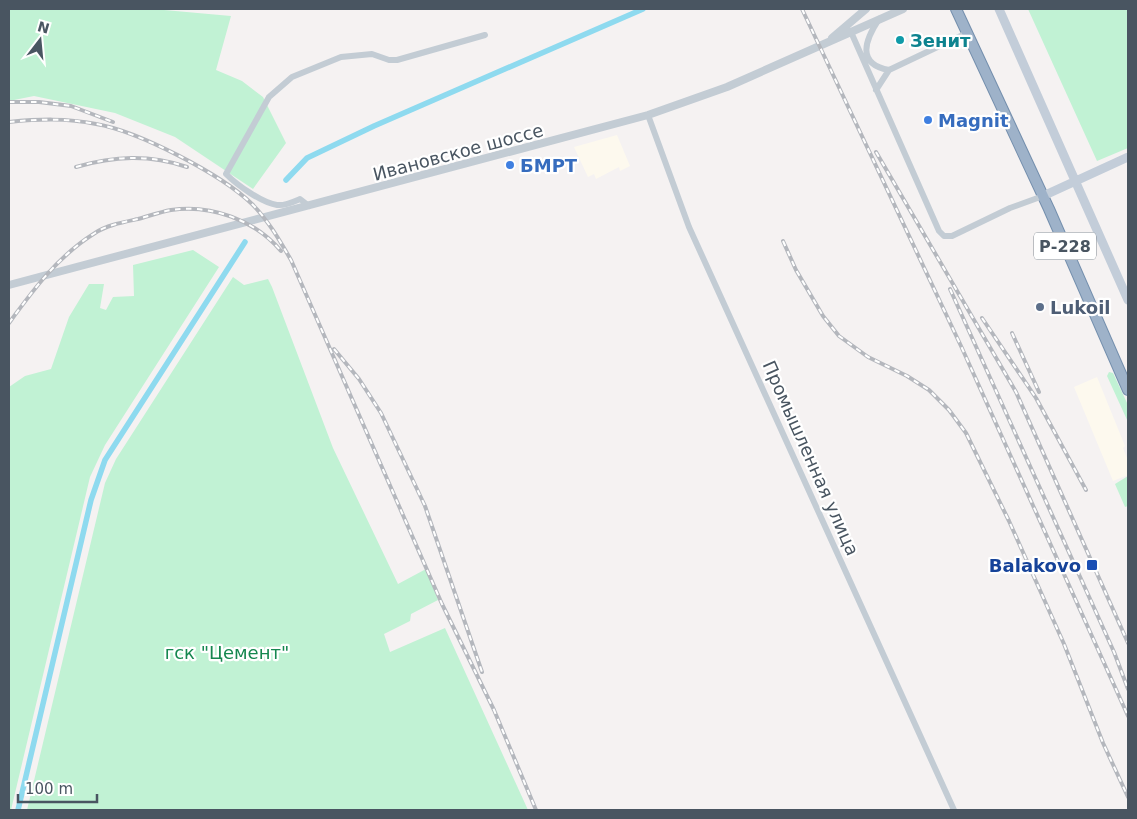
<svg xmlns="http://www.w3.org/2000/svg" width="1137" height="819" viewBox="0 0 1137 819" font-family="'DejaVu Sans',sans-serif">
	<style>
		.commercial { fill: #fdf9ee }
		.green { fill: #c1f2d4 }
		.lines { fill: none; stroke-linecap: round; stroke-linejoin: round }
		.canal { stroke: #8edaef; stroke-width: 5.5 }
		.trunk-casing { stroke: #748fad; stroke-width: 12 }
		.minor { stroke: #c3ccd4; stroke-width: 6 }
		.tertiary { stroke: #c3ccd4; stroke-width: 8 }
		.secondary { stroke: #c3cdd9; stroke-width: 9 }
		.trunk { stroke: #9eb2c9; stroke-width: 10 }
		.rail-casing { stroke: #b4b7bd; stroke-width: 4 }
		.rail { stroke: #fff; stroke-width: 2; stroke-dasharray: 5.5; stroke-linecap: butt }
		.culture-dot { fill: #0f9aa8; stroke: #fff; stroke-width: 2 }
		.shop-dot { fill: #3f7fe0; stroke: #fff; stroke-width: 2 }
		.service-dot { fill: #5c6f8a; stroke: #fff; stroke-width: 2 }
		.transit-dot { fill: #1a4fb4; stroke: #fff; stroke-width: 2 }
		.labels { text-anchor: middle; dominant-baseline: central; stroke-width: 4.5; stroke-linejoin: round; paint-order: stroke }
		.shield { fill: #fff; stroke: #808890; stroke-width: 1 }
		.shield-label { font-size: 16px; font-weight: bold; fill: #495561 }
		.culture-label { font-size: 18px; font-weight: bold; fill: #0d838f; stroke: #fff; text-anchor: start }
		.shop-label { font-size: 18px; font-weight: bold; fill: #366cbe; stroke: #fff; text-anchor: start }
		.street-label { font-size: 18px; fill: #495561; stroke: #fff }
		.service-label { font-size: 18px; font-weight: bold; fill: #4e5e75; stroke: #fff; text-anchor: start }
		.transit-label { font-size: 18px; font-weight: bold; fill: #164399; stroke: #fff; text-anchor: end }
		.park-label { font-size: 18px; fill: #15874f; stroke: #fff }
	</style>
	<rect width="100%" height="100%" fill="#f5f2f2"/>
	<path class="commercial" d="M617,135L630,166L620,171L619,167L596,179L594,174L588,177L574,147Z
		M1097,377L1125,446L1123,448L1128,461V475L1113,481L1074,387Z"/>
	<path class="green" d="M9,9H153L231,16L216,70L242,81L263,97L286,143L253,189L175,137L115,113L34,96L9,101Z
		M1028,9H1128V148L1097,161Z
		M193,250L219,267L105,445L90,477L11,810H9V387L25,376L51,369L69,317L89,284H104L100,308L106,310L113,297L134,296L133,265Z
		M233,277L244,285L268,279L272,287L333,448L398,584L426,569L438,600L411,614L410,621L384,634L390,652L445,628L528,810H27L105,483L116,459Z
		M1109,372L1113,373L1128,405V422L1107,376Z
		M1128,476V506L1125,507L1115,484Z"/>
	<g class="lines">
		<path class="canal" d="M286,180L307,158L374,126L643,9
			M18,810L91,500L105,460L245,242"/>
		<g class="trunk-casing">
			<path id="trunk" d="M956,9L1049,209L1128,390"/>
		</g>
		<path class="minor" d="M879,19C865,40 856,64 889,70
			M851,32L939,231L944,236H952L1010,208L1043,196
			M876,90L889,70L967,33
			M648,115L689,227L954,810
			M309,206L300,199C293,202 285,206 277,205C262,203 237,185 226,174L269,97L292,77L341,57L372,54L389,60H397L485,35"/>
		<path class="tertiary" d="M832,38L866,9
			M9,285L648,115L727,87L903,9"/>
		<path class="secondary" d="M999,9L1128,300
			M1043,196L1128,157"/>
		<use href="#trunk" class="trunk"/>
		<g class="rail-casing">
			<path id="rail" d="M802,9L961,346L1128,716
				M9,102H39L71,106L113,122
				M9,122C39,119 66,118 96,124C138,131 221,174 252,204C268,220 280,241 291,260L442,604L494,710L536,810
				M876,152L1016,392L1128,643
				M76,167C114,156 149,154 187,167
				M783,241L796,270L823,316L839,336L868,357L907,376L929,390L949,410L966,433L1009,521L1064,644L1103,743L1128,797
				M950,289L1114,652L1128,689
				M982,318L1036,398L1086,490
				M9,323C34,289 58,256 95,233C107,225 124,222 138,219C149,216 160,212 171,210C211,204 255,220 281,251
				M1012,333L1039,392
				M334,349L359,379L381,413L425,506L482,672"/>
		</g>
		<use href="#rail" class="rail"/>
	</g>
	<circle class="culture-dot" cx="900" cy="40" r="5"/>
	<g class="shop-dot">
		<circle cx="928" cy="120" r="5"/>
		<circle cx="510" cy="165" r="5"/>
	</g>
	<circle class="service-dot" cx="1040" cy="307" r="5"/>
	<rect class="transit-dot" x="1086" y="559" width="12" height="12" rx="2.5"/>
	<g class="labels">
		<rect class="shield" x="1034" y="232.5" width="62" height="27" rx="4"/>
		<g class="shield-label">
			<text x="1065" y="246">Р-228</text>
		</g>
		<g class="culture-label">
			<text x="910" y="40">Зенит</text>
		</g>
		<g class="shop-label">
			<text x="938" y="120">Magnit</text>
			<text x="520" y="165">БМРТ</text>
		</g>
		<g class="street-label">
			<text transform="translate(458 152) rotate(-15)">Ивановское шоссе</text>
			<text transform="translate(811 458) rotate(66)">Промышленная улица</text>
		</g>
		<g class="service-label">
			<text x="1050" y="307">Lukoil</text>
		</g>
		<g class="transit-label">
			<text x="1081" y="565">Balakovo</text>
		</g>
		<g class="park-label">
			<text x="227" y="652">гск "Цемент"</text>
		</g>
	</g>
	<rect width="1137" height="819" fill="none" stroke="#495561" stroke-width="20"/>
	<g transform="translate(40 40) rotate(16)" stroke="#ffffff" stroke-width="4" paint-order="stroke">
	<path d="M0-4L9 19L0 12L-9 19Z" fill="#495561"/>
	<text y="-8" font-size="14" font-weight="bold" text-anchor="middle" fill="#495561">N</text>
	</g>
	<path d="M18 794v8h79v-8" fill="none" stroke="#495561" stroke-width="2.5"/>
	<text x="25" y="794" font-size="15" fill="#495561" stroke="#ffffff" stroke-width="4" paint-order="stroke">100 m</text>
</svg>
